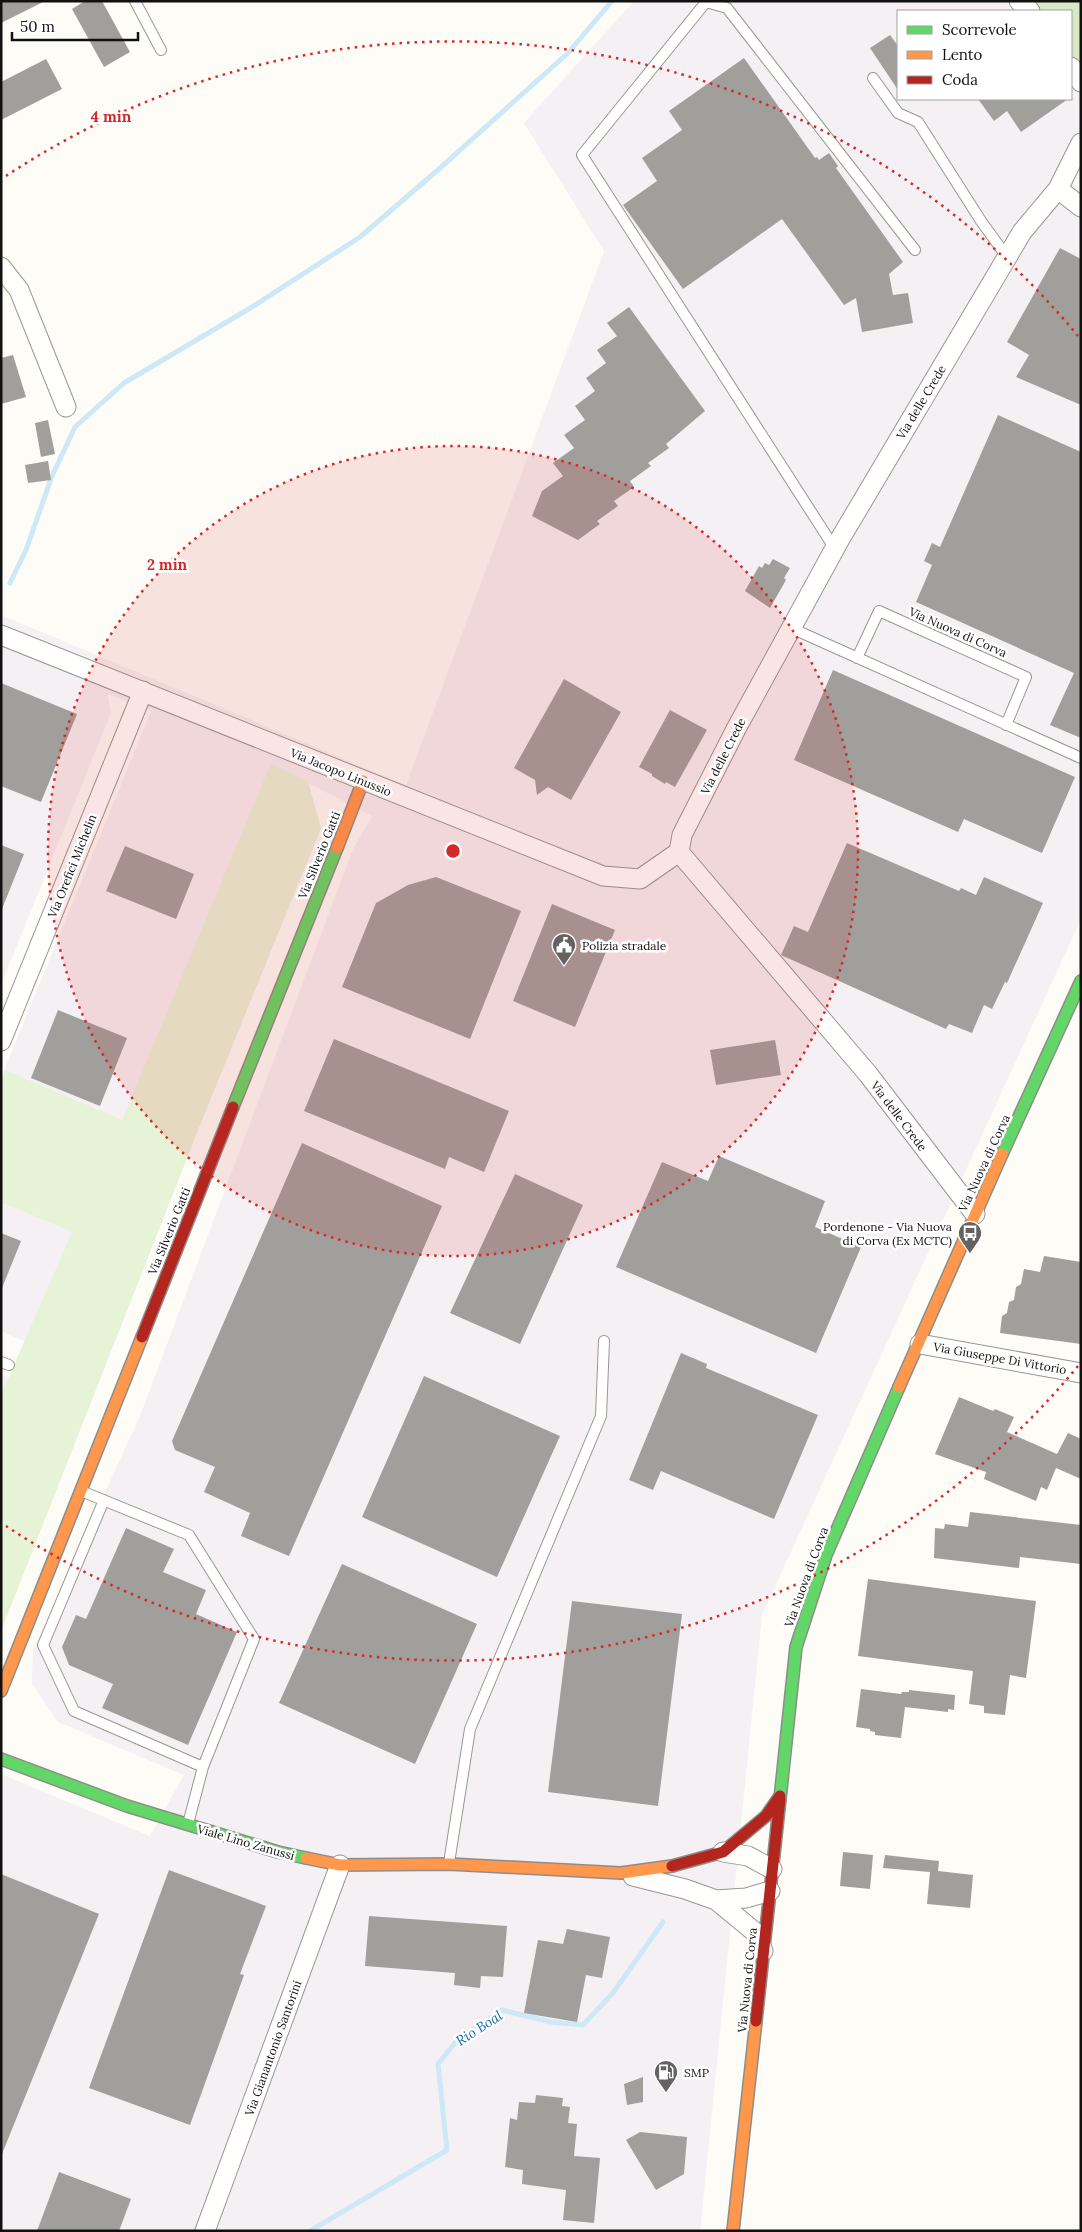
<svg xmlns="http://www.w3.org/2000/svg" width="1082" height="2232" viewBox="0 0 1082 2232" font-family="Lora,serif">
	<style>
		.industrial { fill: #f5f0f3 }
		.green { fill: #e7f3d7 }
		.forest { fill: #d8eac5 }
		.lines { fill: none; stroke-linecap: round; stroke-linejoin: round }
		.stream { stroke: #cde8f7; stroke-width: 5 }
		.building { fill: #a19f9c }
		.lane-casing { stroke: #979795; stroke-width: 12 }
		.street-casing { stroke: #979795; stroke-width: 21 }
		.fast-casing { stroke: #8e8d8b; stroke-width: 14 }
		.slow-casing { stroke: #8e8d8b; stroke-width: 14 }
		.jam-casing { stroke: #8e8d8b; stroke-width: 14 }
		.lane { stroke: #fffffe; stroke-width: 10 }
		.street { stroke: #fffffe; stroke-width: 19 }
		.fast { stroke: #63d668; stroke-width: 11 }
		.slow { stroke: #ff974d; stroke-width: 11 }
		.jam { stroke: #b3261e; stroke-width: 11 }
		.ring { fill: none; stroke: #d62828; stroke-width: 2.5; stroke-dasharray: 2.5 5 }
		.labels { text-anchor: middle; dominant-baseline: central; stroke-width: 5; stroke-linejoin: round; paint-order: stroke }
		.street-label { font-size: 12px; fill: #111; stroke: #fff }
		.poi-label { font-size: 12px; fill: #111; stroke: #fff; text-anchor: start }
		.water-label { font-size: 14px; font-style: italic; fill: #1768a6; stroke: #fff }
		.centre { fill: #d62828; stroke: #fff; stroke-width: 2.5 }
		.ring-label { font-size: 15px; text-anchor: middle; font-weight: bold; fill: #d62828; stroke: #fff; stroke-width: 5; stroke-linejoin: round; paint-order: stroke }
	</style>
	<rect width="100%" height="100%" fill="#fdfcf7"/>
	<path class="industrial" d="M634,1H1032L1039,11H898V99H1071V54L1081,68V165L1073,183L1081,190V919L762,1615L700,2231H1V1774L150,1836L184,1775L58,1722L32,1683L33,1650L140,1416L353,849L372,816L308,783L321,828L198,1130L1,1631V1374L9,1377L26,1342L1,1331V1078L151,711L108,694L111,713L1,985V615L406,785L604,251L524,123Z"/>
	<path class="green" d="M271,763L308,782L321,828L198,1130L1,1631V1395L72,1232L1,1202V1078L5,1070L122,1120Z"/>
	<path class="forest" d="M1032,1H1081V68L1071,54V11H1039Z"/>
	<g class="lines">
		<path class="stream" d="M10,583L26,550L52,476L75,427L124,383L252,307L360,237L439,169L568,53L612,1
			M310,2231L447,2150L438,2064L458,2039L502,2010L551,2022L583,2025L613,1993L663,1922"/>
	</g>
	<path class="building" d="M1,1H45L1,23Z
		M85,1H102L130,52L104,67L72,9Z
		M890,35L898,46V90L870,48Z
		M744,58L815,158L817,157L819,160L829,153L838,166L836,168L903,262L889,274L893,295L908,293L913,323L862,332L856,298L844,305L782,219L683,289L623,205L657,181L642,158L682,130L669,111Z
		M46,59L62,89L1,120V82Z
		M978,99H1068L1021,132L1007,111L994,121Z
		M1060,248L1081,259V405L1016,377L1029,355L1007,342Z
		M629,307L705,411L666,444L669,448L648,463L651,466L630,481L634,487L614,501L618,506L597,521L600,524L578,540L532,516L542,491L563,476L553,463L574,448L564,435L585,420L575,406L595,391L586,378L606,363L597,350L617,336L607,323Z
		M13,355L26,397L1,404V358Z
		M998,415L1081,452V738L1050,725L1074,673L916,602L932,565L924,561L932,543L940,547Z
		M48,420L55,454L41,457L35,423Z
		M48,461L51,480L28,483L25,465Z
		M773,559L790,568L784,578L786,580L770,608L745,591L759,566L762,568L765,563L769,565Z
		M833,670L1075,777L1042,853L964,819L958,832L794,760Z
		M564,679L621,712L571,800L548,787L537,795L535,780L514,768Z
		M1,683L77,714L41,802L1,786Z
		M670,710L707,730L675,787L666,782L665,784L652,776V774L639,767Z
		M847,843L959,891L961,888L976,895L984,877L1043,903L1007,983L1005,982L992,1009L984,1005L972,1033L949,1024L946,1029L781,955L794,926L808,932Z
		M1,845L24,854L2,909H1Z
		M125,846L194,874L176,919L106,891Z
		M436,877L521,911L470,1039L342,987L376,903L408,885Z
		M552,904L615,930L575,1027L513,1001Z
		M58,1010L127,1038L100,1106L31,1078Z
		M334,1039L509,1111L484,1172L449,1157L445,1169L304,1111Z
		M775,1040L781,1075L716,1085L710,1050Z
		M302,1143L442,1206L289,1556L241,1536L250,1513L204,1492L215,1467L175,1450L172,1441Z
		M719,1156L825,1201L815,1227L861,1247L816,1353L616,1267L662,1162L708,1181Z
		M515,1174L583,1205L520,1344L450,1313Z
		M1,1233L21,1241L2,1288H1Z
		M1044,1256L1081,1262V1344L1000,1333L1002,1316L1007,1313L1009,1302L1014,1300L1016,1287L1021,1284L1024,1269L1040,1272Z
		M681,1353L707,1364L706,1368L818,1415L774,1519L661,1471L653,1490L629,1480Z
		M424,1376L560,1436L497,1577L362,1517Z
		M959,1397L993,1411L995,1409L1014,1417L1007,1432L1057,1454L1068,1433L1081,1439V1479L1056,1468L1047,1490L1041,1487L1036,1501L984,1479L986,1472L935,1454Z
		M970,1512L1081,1525V1564L1020,1557L1019,1568L934,1558L935,1528L944,1529L945,1524L968,1527Z
		M126,1528L174,1549L163,1572L206,1590L196,1614L237,1632L188,1745L102,1708L113,1684L69,1665L62,1647L76,1615L86,1619Z
		M342,1564L477,1624L415,1764L279,1703Z
		M868,1579L1036,1601L1026,1678L1010,1675L1005,1715L984,1713V1706L969,1704L973,1671L858,1656Z
		M572,1601L682,1614L658,1806L548,1792Z
		M861,1689L901,1694L902,1692H909V1690L955,1695L954,1710L948,1709V1712L905,1707L901,1738L875,1735V1732L870,1731V1729L856,1727Z
		M843,1852L873,1855L870,1889L840,1886Z
		M885,1855L939,1861L938,1871L973,1875L970,1908L927,1904L930,1872L883,1868Z
		M169,1870L266,1906L240,1974L244,1975L190,2125L89,2088Z
		M1,1874L99,1914L2,2154H1Z
		M369,1916L507,1926L503,1977L481,1976L480,1988L454,1985L455,1973L365,1966Z
		M567,1929L610,1937L602,1978L586,1975L577,2022L524,2013L538,1940L563,1944Z
		M643,2077V2102L627,2105L624,2084Z
		M536,2095L563,2098L562,2106L570,2107L568,2123L577,2124L574,2156L600,2158L594,2223L563,2220L566,2190L522,2184L523,2170L505,2167L510,2118L517,2120L519,2102L535,2103Z
		M640,2132L687,2137L684,2174L656,2190L626,2140Z
		M59,2172L131,2199L119,2231H37Z"/>
	<g class="lines">
		<g class="lane-casing">
			<path id="lane" d="M135,1L161,50
				M873,78L898,113L918,122L981,221L1007,257
				M835,549L582,155L706,2L727,8L915,250
				M791,628L1081,758
				M857,658L879,611L1026,677L1006,725
				M1,1362L9,1365
				M81,1491L189,1535L254,1639L203,1767L188,1824
				M104,1500L43,1645L74,1711L203,1767
				M449,1863L470,1729L601,1416L604,1341"/>
		</g>
		<g class="street-casing">
			<path id="street" d="M1019,1L1030,11
				M1071,67L1081,82
				M1058,189L1081,207
				M1,267L19,290L66,407
				M1,635L603,876L640,879L679,852
				M679,852L682,835L736,729L840,539L1022,232L1058,189L1081,143
				M679,852L868,1074L975,1214
				M1,1041L143,691
				M920,1344L1081,1373
				M723,1852L748,1856L772,1869
				M633,1876L685,1889L716,1900L756,1933L763,1951
				M716,1900L746,1898L770,1891
				M205,2231L340,1865"/>
		</g>
		<g class="fast-casing">
			<path id="fast" d="M233,1107L337,848
				M1002,1154L1081,981
				M1,1759L127,1806L278,1852L306,1858
				M780,1799L796,1647L826,1555L899,1387"/>
		</g>
		<g class="slow-casing">
			<path id="slow" d="M337,848L363,781
				M899,1387L1002,1154
				M1,1691L142,1337
				M306,1858L340,1865L449,1864L621,1873L672,1866
				M733,2231L756,2021"/>
		</g>
		<g class="jam-casing">
			<path id="jam" d="M142,1337L233,1107
				M672,1866L723,1852L766,1816L780,1796
				M756,2021L780,1799"/>
		</g>
		<use href="#lane" class="lane"/>
		<use href="#street" class="street"/>
		<use href="#fast" class="fast"/>
		<use href="#slow" class="slow"/>
		<use href="#jam" class="jam"/>
	</g>
	<circle cx="453" cy="851" r="405" fill="#d62828" fill-opacity=".12"/>
	<g class="ring">
		<circle cx="453" cy="851" r="405"/>
		<path d="M1078 1366A810 810 0 0 1 6 1526M6 176A810 810 0 0 1 1078 336"/>
	</g>
	<defs>
		<g id="civic-pin" transform="scale(1.25)"><path d="M0 17L-7.5 6A9.5 9.5 0 1 1 7.5 6Z" fill="#646362" stroke="#fff"/><path d="M-.6-6.5H3V-4.5H.6V-3L4-1V1h2V6H-6V1h2V-1L-.6-3ZM-1.2 2.5V6h2.4V2.5Z" fill="#fff"/></g>
		<g id="bus-pin" transform="scale(1.25)"><path d="M0 17L-7.5 6A9.5 9.5 0 1 1 7.5 6Z" fill="#646362" stroke="#fff"/><path d="M-5-6H5V4H4V6H2V4H-2V6H-4V4H-5ZM-3.5-4V0h7V-4ZM-3.5 1.2v1.5H-2V1.2ZM2 1.2v1.5H3.5V1.2Z" fill="#fff"/></g>
		<g id="fuel-pin" transform="scale(1.25)"><path d="M0 17L-7.5 6A9.5 9.5 0 1 1 7.5 6Z" fill="#646362" stroke="#fff"/><path d="M-5.5-6h7V0h2V4h1.3V-2.5L3-4.5l.8-.8L6-3V5H2.5V1h-1V6h-7ZM-4.2-4.7v3.2H.2V-4.7Z" fill="#fff"/></g>
	</defs>
	<g fill-rule="evenodd">
		<use href="#civic-pin" x="564" y="945"/>
		<use href="#bus-pin" x="970" y="1233"/>
		<use href="#fuel-pin" x="666" y="2072"/>
	</g>
	<g class="labels">
		<g class="street-label">
			<text transform="translate(921 402) rotate(-59)">Via delle Crede</text>
			<text transform="translate(958 632) rotate(24)">Via Nuova di Corva</text>
			<text transform="translate(723 756) rotate(-63)">Via delle Crede</text>
			<text transform="translate(341 772) rotate(22)">Via Jacopo Linussio</text>
			<text transform="translate(319 855) rotate(-68)">Via Silverio Gatti</text>
			<text transform="translate(72 866) rotate(-68)">Via Orefici Michelin</text>
			<text transform="translate(899 1116) rotate(53)">Via delle Crede</text>
			<text transform="translate(984 1163) rotate(-65)">Via Nuova di Corva</text>
			<text transform="translate(169 1231) rotate(-68)">Via Silverio Gatti</text>
			<text transform="translate(1000 1358) rotate(10)">Via Giuseppe Di Vittorio</text>
			<text transform="translate(806 1577) rotate(-70)">Via Nuova di Corva</text>
			<text transform="translate(246 1842) rotate(16)">Viale Lino Zanussi</text>
			<text transform="translate(747 1980) rotate(-84)">Via Nuova di Corva</text>
			<text transform="translate(273 2048) rotate(-70)">Via Gianantonio Santorini</text>
		</g>
		<g class="poi-label">
			<text x="582" y="945">Polizia stradale</text>
			<text x="952" y="1226" text-anchor="end">Pordenone - Via Nuova<tspan x="952" dy="14">di Corva (Ex MCTC)</tspan></text>
			<text x="684" y="2072">SMP</text>
		</g>
		<g class="water-label">
			<text transform="translate(479 2028) rotate(-33)">Rio Boal</text>
		</g>
	</g>
	<circle cx="453" cy="851" r="8" class="centre"/>
	<g class="ring-label">
		<text x="111" y="122">4 min</text>
		<text x="167" y="570">2 min</text>
	</g>
	<rect width="1082" height="2232" fill="none" stroke="#111111" stroke-width="5"/>
	<rect x="897" y="10" width="175" height="90" fill="#ffffff" stroke="#a0a0a0"/>
	<rect x="907" y="26" width="25" height="8" fill="#63d668" stroke="#a0a0a0"/>
	<text x="942" y="35" font-size="15" fill="#111111">Scorrevole</text>
	<rect x="907" y="51" width="25" height="8" fill="#ff974d" stroke="#a0a0a0"/>
	<text x="942" y="60" font-size="15" fill="#111111">Lento</text>
	<rect x="907" y="76" width="25" height="8" fill="#b3261e" stroke="#a0a0a0"/>
	<text x="942" y="85" font-size="15" fill="#111111">Coda</text>
	<path d="M12 32v8h126v-8" fill="none" stroke="#111111" stroke-width="2.5"/>
	<text x="20" y="32" font-size="15" fill="#111111" stroke="#ffffff" stroke-width="4" paint-order="stroke">50 m</text>
</svg>
